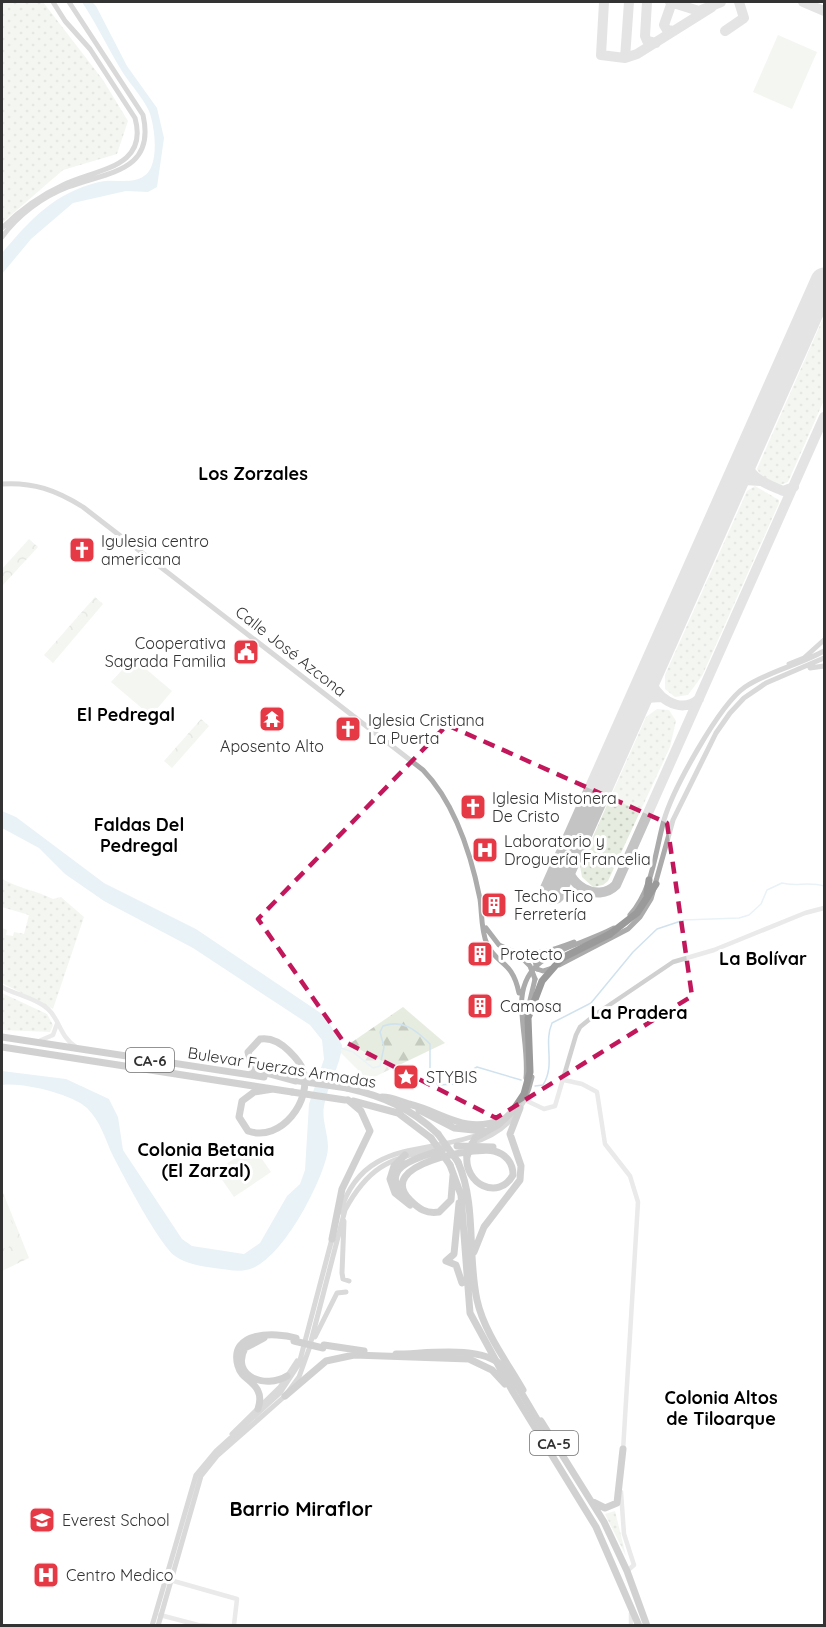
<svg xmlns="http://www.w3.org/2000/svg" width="826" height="1627" viewBox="0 0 826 1627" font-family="Quicksand,sans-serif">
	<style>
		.grass { fill: url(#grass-dots) }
		.forest { fill: url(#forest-firs) }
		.park { fill: url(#park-crowns) }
		.pitch { fill: #e6ecdf }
		.water { fill: #cfe2ee }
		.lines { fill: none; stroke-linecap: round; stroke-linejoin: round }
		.stream { stroke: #cfe2ee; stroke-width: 1.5 }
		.taxiway { stroke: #c4c4c4; stroke-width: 10 }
		.runway { stroke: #c4c4c4; stroke-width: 27 }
		.minor { stroke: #d0d0d0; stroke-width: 4.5 }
		.major { stroke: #ababab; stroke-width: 5 }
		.highway { stroke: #9a9a9a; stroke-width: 7 }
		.major-bridge { stroke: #ababab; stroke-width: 5 }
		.highway-bridge { stroke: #9a9a9a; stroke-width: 7 }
		.marked { fill: none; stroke: #c2185b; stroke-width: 4.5; stroke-dasharray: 12 8; stroke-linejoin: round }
		.labels { text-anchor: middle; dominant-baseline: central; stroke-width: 6; stroke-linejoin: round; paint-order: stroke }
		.shield { fill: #fff; stroke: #707070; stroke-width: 1.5 }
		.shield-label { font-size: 15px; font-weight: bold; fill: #333 }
		.poi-label { font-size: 16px; fill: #333; stroke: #fff; text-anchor: start }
		.street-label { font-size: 16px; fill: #333; stroke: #fff }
		.neighbourhood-label { font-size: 18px; font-weight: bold; fill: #000; stroke: #fff }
		.quarter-label { font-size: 20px; font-weight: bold; fill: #000; stroke: #fff }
	</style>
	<defs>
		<pattern id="grass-dots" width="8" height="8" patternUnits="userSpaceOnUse" patternTransform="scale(1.5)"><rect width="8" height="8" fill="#e6ecdf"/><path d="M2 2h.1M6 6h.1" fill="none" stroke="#c6cbc0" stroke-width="1.8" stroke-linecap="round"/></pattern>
		<pattern id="forest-firs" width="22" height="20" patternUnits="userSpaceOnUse" patternTransform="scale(1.5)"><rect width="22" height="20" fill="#e6ecdf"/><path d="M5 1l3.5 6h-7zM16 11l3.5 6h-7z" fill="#c6cbc0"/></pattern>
		<pattern id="park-crowns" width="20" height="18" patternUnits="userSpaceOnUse" patternTransform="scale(1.5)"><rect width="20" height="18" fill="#e6ecdf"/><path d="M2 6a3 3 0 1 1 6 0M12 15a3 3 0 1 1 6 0" fill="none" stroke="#c6cbc0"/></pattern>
	</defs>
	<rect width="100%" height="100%" fill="#fff"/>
	<path class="grass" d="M2,2H43L103,80L128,121L117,154L63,170L2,223Z
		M824,316V400L788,482L780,485L762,477L757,469Z
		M755,486L779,500V503L702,676L688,695L675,697L665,689V675L747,491Z
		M657,709L669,710L676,721L670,747L608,881L603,885L593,887L582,877L580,866L646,717Z
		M2,879C20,889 35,890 53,899L61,897L84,917L53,1009L2,983V928L7,930L6,935L13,936L14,932L24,934L29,915L2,907Z
		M2,993L47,1014L53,1025L50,1032L2,1030Z
		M615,1511L626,1556L605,1514Z"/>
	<path class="forest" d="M403,1007L445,1043L368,1080L339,1051Z"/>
	<path class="park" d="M29,539L38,547L2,586V569Z
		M95,597L103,604L53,663L44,655Z
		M201,719L209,726L172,768L164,761Z
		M2,1190L29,1258L2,1271Z"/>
	<path class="pitch" d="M778,35L817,52L792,109L753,92Z
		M133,658L172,691L151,716L111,682Z
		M253,1146L271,1172L234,1197L216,1171Z
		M7,1212L18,1236L7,1249L4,1248L2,1251V1213Z"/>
	<path class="water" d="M82,2H92L96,6L127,66L157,108L164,138L157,187L148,192L126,191L73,203L31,239L2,274V253C31,219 54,193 99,182C113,178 132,185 144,176C160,166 155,126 149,111C143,98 131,85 123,73C109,50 97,25 82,2Z
		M2,811L16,817L104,883L196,929L325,1016L342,1045C341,1065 327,1086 324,1106C321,1122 331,1139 327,1155C320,1186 282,1259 250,1269C239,1273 225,1269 214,1268C201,1266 186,1264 175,1256C159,1244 124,1177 113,1156C105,1139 101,1122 87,1108C72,1094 22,1082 2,1085V1071L66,1079L109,1099L118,1117L123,1150L182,1239L192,1246L244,1254L260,1243L287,1196L300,1184L305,1170L309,1104L324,1059L322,1040L310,1025L193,948L104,901L65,874L39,848L2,828Z"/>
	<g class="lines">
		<path class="stream" d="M341,1048L353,1052L373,1068L380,1066L384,1047L380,1032L383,1026C403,1019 416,1030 430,1044V1074L438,1085L456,1084L465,1074L477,1067L521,1080
			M535,1086L543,1085C556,1064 543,1044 552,1023L591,1003L633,952L657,929L684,920L739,918L749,915L761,904L767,890L782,883C796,887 808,881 824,886"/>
		<path class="taxiway" d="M604,2L601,55L625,58L637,54L712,7
			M647,2L645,36L647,41L656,43
			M670,2L699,11L721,2
			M672,2L664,25L667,30L674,31
			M803,2L824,11
			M725,31L744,18L739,2
			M625,58L629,2
			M814,304L824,292
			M747,456C746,478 765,483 783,491L794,487
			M732,489L745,480L760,481
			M650,675C652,696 680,716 699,699
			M635,707L646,698L661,697
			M567,860C565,884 597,904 616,885L824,417"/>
		<path class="runway" d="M553,891L824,281"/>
		<path class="minor" d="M2,987C16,995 36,998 48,1009C60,1020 60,1037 76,1047
			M39,1041L53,1035L57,1024
			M564,1080L582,1084L597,1092L605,1144L630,1176L638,1202L623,1451
			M525,1100L544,1109L555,1106L576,1035L580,1027L596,1014L673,962L714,950L805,913L824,908
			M621,1492L624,1534L634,1565L627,1571
			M170,1580L237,1599L234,1625
			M160,1615L198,1625L214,1626
			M215,1626H235
			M631,1626V1613"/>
		<path class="major" d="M2,228C20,210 39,196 63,185C96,169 149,168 135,118L90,49L65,21L53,2
			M2,237C18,215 42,197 68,187C107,172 156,172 143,115L69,2
			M2,484C33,482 56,490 83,507L423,770C455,803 471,854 480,899C482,913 481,931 487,944C497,966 512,959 519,993
			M789,664L804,658L824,640
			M810,668L824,666
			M630,915C653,889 655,852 664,820C673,789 719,705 745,687C769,671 799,665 824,651
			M486,928L499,945L514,952
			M512,951C535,957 553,950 574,942
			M559,965L628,929L640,917L651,899L673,820L716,733L730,713L744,698L766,683L824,658
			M537,969L543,971L552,968
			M526,1017L535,979
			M526,1078C528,1056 523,1034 522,1013C516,952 571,951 614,928
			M471,1143C504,1134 525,1111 532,1077
			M340,1212C363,1139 424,1155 477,1135
			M344,1221L342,1273L343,1279L349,1281
			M315,1337L337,1293L346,1292
			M232,1434L280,1387L297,1361
			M152,1626L196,1475L216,1451L280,1393L299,1364L333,1235
			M158,1626L201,1476L217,1456L285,1396L299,1377L309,1349L345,1210C367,1169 388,1158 432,1150"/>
		<path class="highway" d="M647,894L649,880
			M610,934L637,913L656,884
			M2,1037L264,1077
			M2,1047L292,1092
			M347,1088C382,1096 411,1108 438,1134
			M273,1089L254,1092L242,1101L239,1117L248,1131C281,1143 313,1100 303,1070C301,1063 294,1056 289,1051C281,1043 272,1037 260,1039L248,1052L252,1069L296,1081
			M382,1097C392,1097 399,1101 409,1104C445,1113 463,1134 502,1120
			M353,1101L398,1113L431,1138
			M419,1110L454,1128L483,1131
			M457,1146L493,1147
			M405,1155L394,1166L390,1179L395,1193L410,1205
			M458,1162C477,1206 467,1254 477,1300C484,1332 507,1362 523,1390
			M450,1165L461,1195L470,1313L513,1392L596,1527L639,1626
			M453,1175L451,1200L439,1212C426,1214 419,1209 410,1200C374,1164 475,1147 494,1151C506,1154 513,1163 513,1175C498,1202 464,1183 467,1156
			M399,1191C382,1162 427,1157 445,1148
			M332,1239L342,1189L370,1131L361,1111L348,1100
			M474,1252L484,1227L520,1180L521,1166L510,1134L520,1108
			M446,1261L454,1254L459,1203
			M446,1261L456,1265L462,1283
			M264,1338L245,1348C230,1377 266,1389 287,1376
			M324,1345L364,1351
			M285,1396L326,1361L354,1355L469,1359L492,1370L505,1384
			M258,1409C260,1403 261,1397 258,1391C254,1381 241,1378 238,1366C228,1331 275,1332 296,1338
			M541,1421L604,1522L627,1571L647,1626
			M591,1501L605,1508L617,1503L623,1449"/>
		<path class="major-bridge" d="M520,956L530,966L535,979
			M535,961L537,969"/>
		<path class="highway-bridge" d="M299,1081L347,1088
			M292,1092L345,1100
			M438,1134L458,1162
			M431,1138L450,1165
			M467,1156L475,1138L498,1125L512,1112L524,1094L530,1072L528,1018L542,981L562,958L610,934
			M294,1341L323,1348
			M396,1354C424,1354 480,1345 501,1365C517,1381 529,1408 542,1427"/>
	</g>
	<path d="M0 0H826V1627H0ZM447,725L667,823L692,996L496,1118L343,1041L258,919Z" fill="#fff" fill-opacity=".55" fill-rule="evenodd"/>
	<path class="marked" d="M447,725L667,823L692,996L496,1118L343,1041L258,919Z"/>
	<defs>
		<g id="church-square" transform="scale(1.35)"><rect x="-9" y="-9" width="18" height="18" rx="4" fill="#e63946" stroke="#fff"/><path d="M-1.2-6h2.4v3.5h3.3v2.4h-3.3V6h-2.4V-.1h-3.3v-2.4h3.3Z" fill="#fff"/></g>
		<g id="civic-square" transform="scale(1.35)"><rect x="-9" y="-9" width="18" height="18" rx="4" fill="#e63946" stroke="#fff"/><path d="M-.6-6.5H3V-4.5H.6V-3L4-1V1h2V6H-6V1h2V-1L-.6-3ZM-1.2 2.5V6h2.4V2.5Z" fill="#fff"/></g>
		<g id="temple-square" transform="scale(1.35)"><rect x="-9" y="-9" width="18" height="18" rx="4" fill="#e63946" stroke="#fff"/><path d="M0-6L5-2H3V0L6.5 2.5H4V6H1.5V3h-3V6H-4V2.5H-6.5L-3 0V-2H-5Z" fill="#fff"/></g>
		<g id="hospital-square" transform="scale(1.35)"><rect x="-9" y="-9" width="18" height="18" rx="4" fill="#e63946" stroke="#fff"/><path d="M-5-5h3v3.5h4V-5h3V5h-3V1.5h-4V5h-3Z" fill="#fff"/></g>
		<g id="building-square" transform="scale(1.35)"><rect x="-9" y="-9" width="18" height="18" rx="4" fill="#e63946" stroke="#fff"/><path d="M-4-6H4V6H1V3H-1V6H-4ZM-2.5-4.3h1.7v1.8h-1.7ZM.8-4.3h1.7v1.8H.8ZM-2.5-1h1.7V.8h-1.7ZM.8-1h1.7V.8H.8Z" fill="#fff"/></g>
		<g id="sight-square" transform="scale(1.35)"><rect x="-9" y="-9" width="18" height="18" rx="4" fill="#e63946" stroke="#fff"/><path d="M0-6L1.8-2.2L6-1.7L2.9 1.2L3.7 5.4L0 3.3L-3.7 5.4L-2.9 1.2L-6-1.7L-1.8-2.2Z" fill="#fff"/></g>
		<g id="school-square" transform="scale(1.35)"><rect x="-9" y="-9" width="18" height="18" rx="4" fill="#e63946" stroke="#fff"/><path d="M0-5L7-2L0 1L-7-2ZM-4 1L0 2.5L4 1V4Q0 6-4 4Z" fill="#fff"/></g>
	</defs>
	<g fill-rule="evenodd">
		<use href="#church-square" x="82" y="550"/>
		<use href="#civic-square" x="246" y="652"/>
		<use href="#temple-square" x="272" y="719"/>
		<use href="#church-square" x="348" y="729"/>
		<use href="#church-square" x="473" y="807"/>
		<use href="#hospital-square" x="485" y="850"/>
		<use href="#building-square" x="494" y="905"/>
		<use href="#building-square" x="480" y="954"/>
		<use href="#building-square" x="480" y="1006"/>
		<use href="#sight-square" x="406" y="1077"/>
		<use href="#school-square" x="42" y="1520"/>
		<use href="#hospital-square" x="46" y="1575"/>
	</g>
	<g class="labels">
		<g class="shield">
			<rect x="126" y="1048" width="48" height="24" rx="4.5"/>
			<rect x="530" y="1431" width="48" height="24" rx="4.5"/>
		</g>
		<g class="shield-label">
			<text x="150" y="1060">CA-6</text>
			<text x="554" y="1443">CA-5</text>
		</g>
		<g class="poi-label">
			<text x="101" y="541">Igulesia centro<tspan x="101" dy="18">americana</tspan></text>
			<text x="226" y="643" text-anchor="end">Cooperativa<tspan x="226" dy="18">Sagrada Familia</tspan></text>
			<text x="368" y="720">Iglesia Cristiana<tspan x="368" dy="18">La Puerta</tspan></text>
			<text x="272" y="746" text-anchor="middle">Aposento Alto</text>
			<text x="492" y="798">Iglesia Mistonera<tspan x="492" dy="18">De Cristo</tspan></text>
			<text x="504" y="841">Laboratorio y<tspan x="504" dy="18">Droguería Francelia</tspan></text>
			<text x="514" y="896">Techo Tico<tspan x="514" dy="18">Ferretería</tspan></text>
			<text x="500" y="954">Protecto</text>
			<text x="500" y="1006">Camosa</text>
			<text x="426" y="1077">STYBIS</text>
			<text x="62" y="1520">Everest School</text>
			<text x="66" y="1575">Centro Medico</text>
		</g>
		<g class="street-label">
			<text transform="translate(291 651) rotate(38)">Calle José Azcona</text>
			<text transform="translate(282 1067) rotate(9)">Bulevar Fuerzas Armadas</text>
		</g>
		<g class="neighbourhood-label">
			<text x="253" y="473">Los Zorzales</text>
			<text x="126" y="714">El Pedregal</text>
			<text x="139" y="824">Faldas Del<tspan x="139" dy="21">Pedregal</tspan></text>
			<text x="763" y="958">La Bolívar</text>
			<text x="639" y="1012">La Pradera</text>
			<text x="206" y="1149">Colonia Betania<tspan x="206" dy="21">(El Zarzal)</tspan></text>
			<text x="721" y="1397">Colonia Altos<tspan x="721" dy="21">de Tiloarque</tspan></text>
		</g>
		<g class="quarter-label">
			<text x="301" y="1508">Barrio Miraflor</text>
		</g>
	</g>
	<rect width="826" height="1627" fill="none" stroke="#333333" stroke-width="6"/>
</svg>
